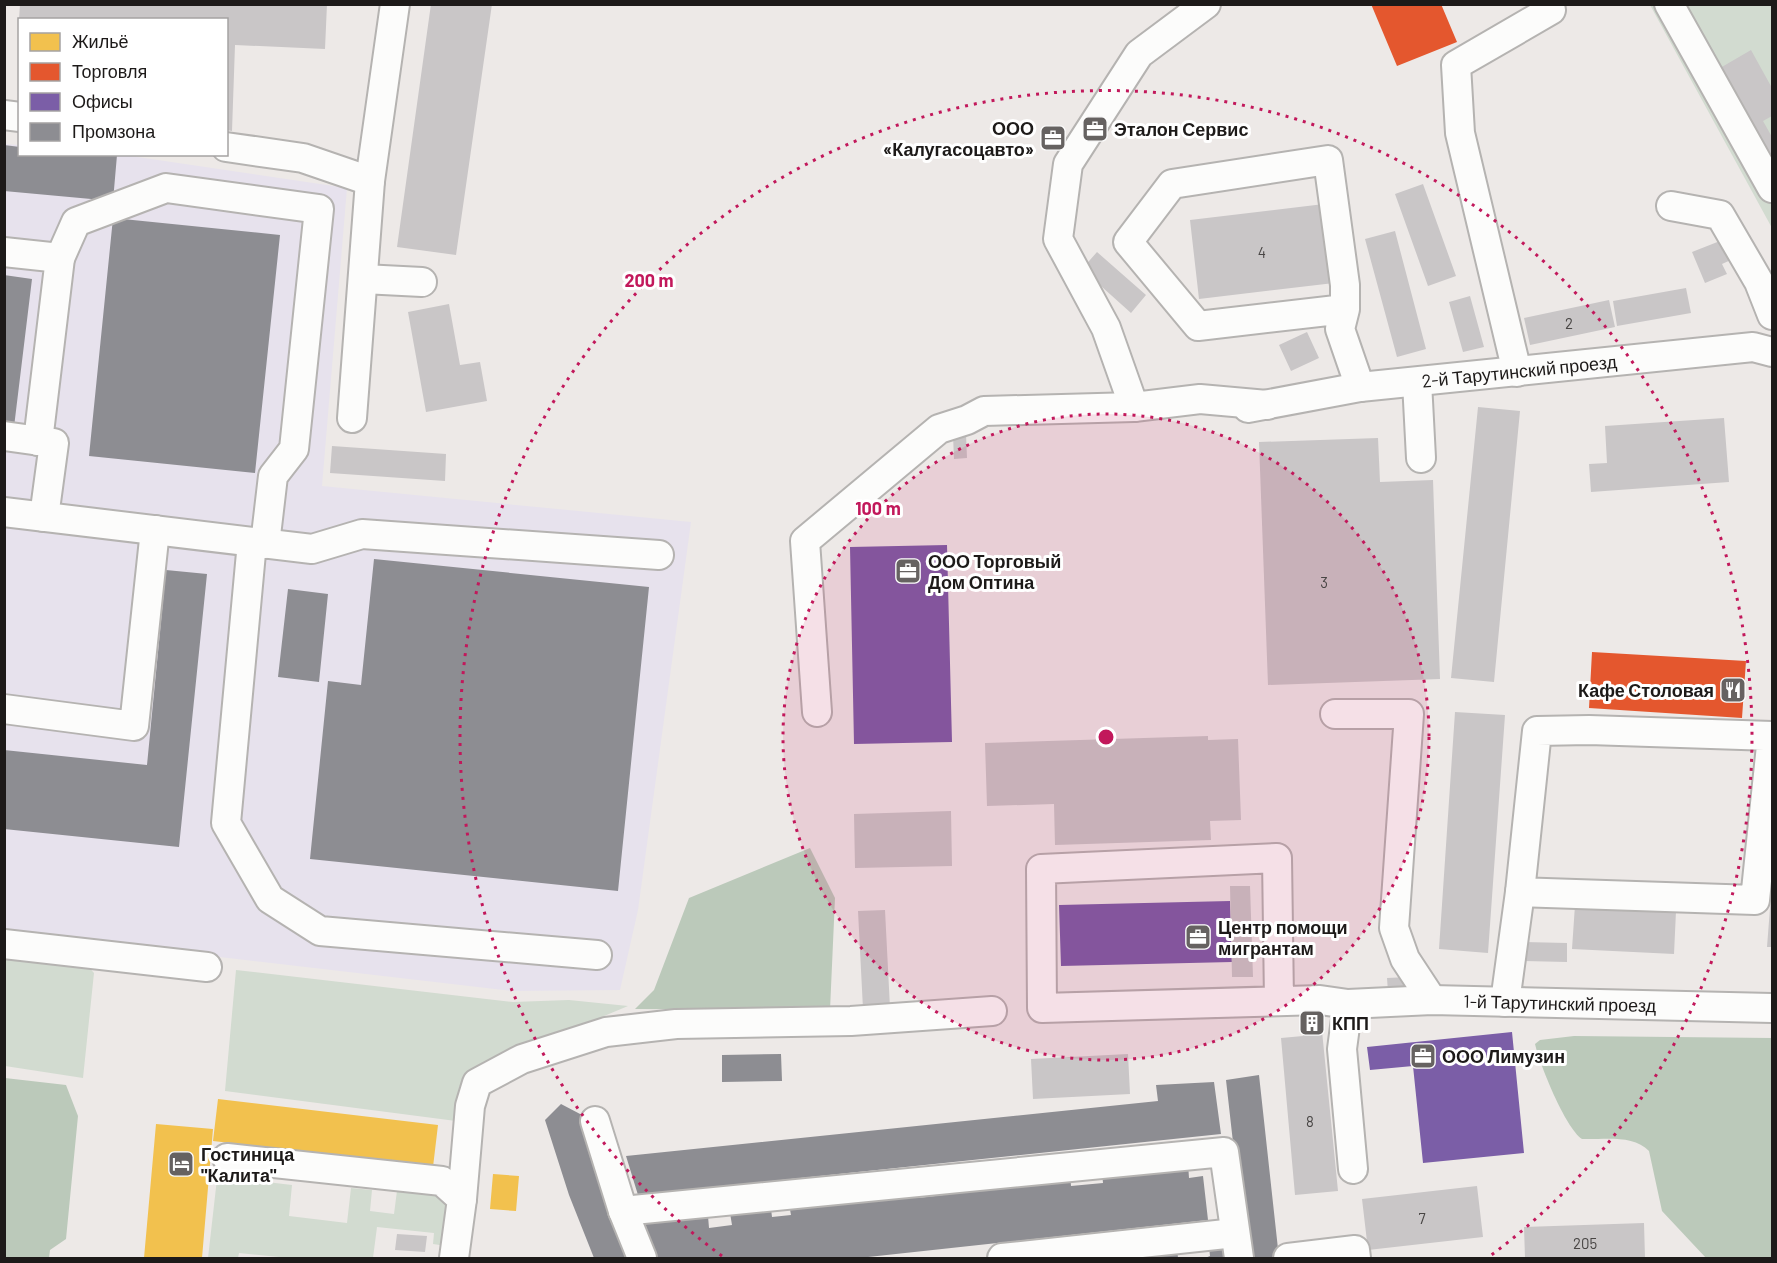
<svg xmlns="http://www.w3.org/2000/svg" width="1777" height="1263" viewBox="0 0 1777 1263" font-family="Barlow,sans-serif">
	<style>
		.industrial { fill: #e7e2ed }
		.green { fill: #d2dbd0 }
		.forest { fill: #bbc9ba }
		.homes { fill: #f2c14e }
		.shops { fill: #e4572e }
		.offices { fill: #7b5ea7 }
		.industry { fill: #8d8d92 }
		.building { fill: #c9c6c7 }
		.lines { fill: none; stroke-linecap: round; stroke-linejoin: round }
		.minor-casing { stroke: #b5b3b1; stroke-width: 32 }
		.minor { stroke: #fcfcfb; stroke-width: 28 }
		.ring { fill: none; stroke: #c2185b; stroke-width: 3; stroke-dasharray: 3 6 }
		.labels { text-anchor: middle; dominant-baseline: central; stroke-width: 6; stroke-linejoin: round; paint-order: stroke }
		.number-label { font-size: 15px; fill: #484544 }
		.poi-label { font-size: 18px; font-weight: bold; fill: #1d1a19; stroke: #fff; text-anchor: start }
		.street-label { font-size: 18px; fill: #1d1a19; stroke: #fff }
		.centre { fill: #c2185b; stroke: #fff; stroke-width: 3 }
		.ring-label { font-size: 18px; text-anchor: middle; font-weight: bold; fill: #c2185b; stroke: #fff; stroke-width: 6; stroke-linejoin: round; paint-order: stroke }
	</style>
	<rect width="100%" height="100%" fill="#ede9e7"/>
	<path class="industrial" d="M5,144L19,145L20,154L124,155L347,188L322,486L691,522L638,910L620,990L513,991L5,932Z"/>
	<path class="green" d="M1650,5H1772V228Z
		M5,954L85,963L94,973L83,1078L5,1066Z
		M236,970L513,1002L569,1000L628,1006L473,1071L459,1087L456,1121L225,1091Z
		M219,1161L234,1163L233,1178L292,1185L289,1216L347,1223L351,1188L372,1190L370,1211L394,1214L398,1183L437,1187L451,1201L446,1246L433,1244L434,1233L377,1227L373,1258H289L239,1253L238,1258H208Z"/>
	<path class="forest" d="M810,848L835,898L830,1010L635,1009L654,990L689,898Z
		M1574,1036L1772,1038V1258H1706L1662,1211L1649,1151C1633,1134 1603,1140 1582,1139C1565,1127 1540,1065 1535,1044L1540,1040Z
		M5,1078L66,1085L78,1116L66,1239L50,1250L49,1258H5Z"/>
	<path class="homes" d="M218,1099L438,1125L433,1167L213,1141Z
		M156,1124L213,1129L202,1258H144Z
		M493,1174L519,1176L516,1211L490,1209Z"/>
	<path class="shops" d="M1371,4H1441L1457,42L1397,66Z
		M1592,652L1746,661L1742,718L1589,708Z"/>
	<path class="offices" d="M947,545L952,742L854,744L850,547Z
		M1230,901L1232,962L1061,966L1059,905Z
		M1512,1032L1524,1153L1423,1163L1413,1066L1370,1070L1367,1047Z"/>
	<path class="industry" d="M4,145L20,147V154L117,155L113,201L4,191Z
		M113,218L280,235L255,473L89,456Z
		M4,275L32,279L14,427L4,426Z
		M374,559L649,587L618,891L310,859L328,681L361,685Z
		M166,570L207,574L179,847L4,829V750L147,765Z
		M288,589L328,594L319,682L278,677Z
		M781,1054L782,1081L722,1082V1055Z
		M1259,1075L1279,1258H1246L1226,1080Z
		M1214,1082L1221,1134L638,1195L626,1156L1158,1101L1156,1085Z
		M561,1104L582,1115L598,1182L629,1258H594L569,1195L545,1120Z
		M1188,1164L1189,1178L1203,1176L1208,1220L859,1258H656L645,1223L708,1216L709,1228L732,1225L730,1213L771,1209L772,1217L791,1215L789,1204L917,1190L918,1198L1021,1186L1070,1174L1071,1186L1103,1183L1102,1173Z
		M1225,1246L1227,1258H1205L1210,1256L1209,1247Z
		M1177,1248L1178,1258H1090Z"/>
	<path class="building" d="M20,4H327L325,49L235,45L232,131L226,130V20H19Z
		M431,4H492L456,255L397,247Z
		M1751,50L1772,88V116L1763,121L1772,137V173L1715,71Z
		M1423,184L1456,276L1428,286L1395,194Z
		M1324,204L1334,283L1199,299L1190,220Z
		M1395,231L1426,349L1397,357L1365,239Z
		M1725,239L1733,259L1722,264L1727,274L1705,283L1692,252Z
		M1097,252L1146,295L1131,313L1082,269Z
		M1686,288L1691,313L1617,326L1613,301Z
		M1470,296L1484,347L1463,352L1449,302Z
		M1609,300L1615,327L1530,345L1524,318Z
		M449,304L460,365L480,362L487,401L426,412L408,312Z
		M1307,332L1319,358L1291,371L1279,345Z
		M1478,407L1520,411L1494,682L1451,678Z
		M1724,418L1729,482L1591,492L1589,464L1607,463L1605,426Z
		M966,434L967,458L954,459L953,435Z
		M1378,438L1380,482L1433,480L1440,679L1268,685L1259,442Z
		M332,446L446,454L445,481L330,473Z
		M1455,712L1505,715L1488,953L1439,949Z
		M1208,736V740L1238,739L1241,820L1210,821L1211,840L1055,845L1054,804L987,806L985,743Z
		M951,811L952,866L855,868L854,814Z
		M1230,886H1250L1253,977H1232Z
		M1771,895H1772V947H1767Z
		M1575,905L1676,911L1674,954L1572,949Z
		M885,910L890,1008L863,1009L858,911Z
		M1524,942L1567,943V962L1524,961Z
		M1409,977L1410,991L1388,992L1387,978Z
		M1320,1011L1338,1191L1295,1195L1281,1038L1303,1036L1300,1013Z
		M1128,1054L1130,1094L1033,1099L1031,1059Z
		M1477,1186L1483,1237L1368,1250L1362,1199Z
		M1644,1223L1645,1258H1525L1524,1227Z
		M397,1234L427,1236L425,1252L395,1250Z"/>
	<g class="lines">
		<g class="minor-casing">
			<g id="minor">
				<path d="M1669,4L1772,188"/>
				<path d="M4,115L20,117"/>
				<path d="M226,147L303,158L370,181L352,418"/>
				<path d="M370,181L395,4"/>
				<path d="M1671,206L1720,215L1759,282L1772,315"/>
				<path d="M4,252L60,258L38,441"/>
				<path d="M60,258L76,222L166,188L319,209L294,449L273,476L265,544"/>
				<path d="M363,279L422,282"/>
				<path d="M1345,309L1198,326L1128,242L1172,184L1328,160L1345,285V309L1340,329L1360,387"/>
				<path d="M1517,372L1460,133L1456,65L1551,10"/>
				<path d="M1417,382L1421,458"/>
				<path d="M1134,407L1106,328L1058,239L1068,164L1139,54L1206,4"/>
				<path id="s1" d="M1248,408L1360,387L1753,347L1772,352"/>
				<path d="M4,436L54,443L44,517"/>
				<path d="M4,512L312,549L362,534L659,555"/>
				<path d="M252,542L226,823L270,899L320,931L597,955"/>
				<path d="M4,709L134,726L155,530"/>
				<path d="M817,712L805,541L939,429L967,420L984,411L1134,407L1200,399L1267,405"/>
				<path d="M1335,714H1409L1394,928L1405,959L1432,1000"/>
				<path d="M1772,736L1755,900L1520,892L1537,731L1589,730L1772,736"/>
				<path d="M4,944L207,967"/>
				<path d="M1279,1001L1277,858L1041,869L1042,1008L1320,1000L1348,1004L1342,1049L1353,1169"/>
				<path d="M1505,1002L1520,892"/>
				<path id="s2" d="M1348,1004L1432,1000L1772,1008"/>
				<path d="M595,1121L623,1211"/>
				<path d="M227,1158L442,1181L462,1199L454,1258"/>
				<path d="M462,1199L470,1106L477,1083L522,1059L606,1032L676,1024L851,1021L992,1011"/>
				<path d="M642,1258L623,1211L1224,1152L1239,1258"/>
				<path d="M1002,1258L1235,1233"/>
				<path d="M1288,1258L1355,1250L1356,1258"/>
			</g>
		</g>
		<use href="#minor" class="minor"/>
	</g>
	<circle cx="1106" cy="737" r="323" fill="#c2185b" fill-opacity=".12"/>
	<g class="ring">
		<circle cx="1106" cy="737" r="323"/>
		<path d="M722 1256A646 646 0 1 1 1490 1256"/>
	</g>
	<defs>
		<g id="office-square" transform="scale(1.35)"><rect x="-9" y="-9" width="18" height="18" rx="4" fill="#666261" stroke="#fff"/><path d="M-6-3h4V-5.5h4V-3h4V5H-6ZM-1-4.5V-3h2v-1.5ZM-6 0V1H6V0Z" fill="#fff"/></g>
		<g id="restaurant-square" transform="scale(1.35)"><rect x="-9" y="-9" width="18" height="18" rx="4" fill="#666261" stroke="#fff"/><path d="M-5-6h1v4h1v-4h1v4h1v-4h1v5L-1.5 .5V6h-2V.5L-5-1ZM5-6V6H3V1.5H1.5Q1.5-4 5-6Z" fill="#fff"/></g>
		<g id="building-square" transform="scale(1.35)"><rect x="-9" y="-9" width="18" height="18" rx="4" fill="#666261" stroke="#fff"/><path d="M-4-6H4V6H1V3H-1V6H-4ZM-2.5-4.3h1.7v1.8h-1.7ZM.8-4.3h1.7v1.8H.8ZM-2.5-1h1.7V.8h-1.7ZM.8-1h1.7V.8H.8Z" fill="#fff"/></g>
		<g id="hotel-square" transform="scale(1.35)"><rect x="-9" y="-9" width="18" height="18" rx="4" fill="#666261" stroke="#fff"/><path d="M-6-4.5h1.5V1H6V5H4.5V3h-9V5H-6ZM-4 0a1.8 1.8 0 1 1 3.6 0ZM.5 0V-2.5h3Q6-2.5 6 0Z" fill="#fff"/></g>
	</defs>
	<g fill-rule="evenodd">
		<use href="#office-square" x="1095" y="129"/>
		<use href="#office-square" x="1053" y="138"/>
		<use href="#office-square" x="908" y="571"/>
		<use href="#restaurant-square" x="1733" y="690"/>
		<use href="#office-square" x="1198" y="937"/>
		<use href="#building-square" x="1312" y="1023"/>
		<use href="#office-square" x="1423" y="1056"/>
		<use href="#hotel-square" x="181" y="1164"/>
	</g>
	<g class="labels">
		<g class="number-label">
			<text x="1262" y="252">4</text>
			<text x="1569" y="323">2</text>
			<text x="1324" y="582">3</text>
			<text x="1310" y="1121">8</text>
			<text x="1422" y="1218">7</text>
			<text x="1585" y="1243">205</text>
		</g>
		<g class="poi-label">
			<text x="1034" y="128" text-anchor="end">ООО<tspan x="1034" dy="21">«Калугасоцавто»</tspan></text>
			<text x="1114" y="129">Эталон Сервис</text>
			<text x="928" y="561">ООО Торговый<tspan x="928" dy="21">Дом Оптина</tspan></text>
			<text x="1714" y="690" text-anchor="end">Кафе Столовая</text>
			<text x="1218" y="927">Центр помощи<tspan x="1218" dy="21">мигрантам</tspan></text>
			<text x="1332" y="1023">КПП</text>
			<text x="1442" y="1056">ООО Лимузин</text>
			<text x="201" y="1154">Гостиница<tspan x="201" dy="21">"Калита"</tspan></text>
		</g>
		<g class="street-label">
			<text stroke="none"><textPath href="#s1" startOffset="274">2-й Тарутинский проезд</textPath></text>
			<text stroke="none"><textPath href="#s2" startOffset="212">1-й Тарутинский проезд</textPath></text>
		</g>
	</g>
	<circle cx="1106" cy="737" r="9" class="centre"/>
	<g class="ring-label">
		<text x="649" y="287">200 m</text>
		<text x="878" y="515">100 m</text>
	</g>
	<rect width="1777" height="1263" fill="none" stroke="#1d1a19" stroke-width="12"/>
	<rect x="18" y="18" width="210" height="138" fill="#ffffff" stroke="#a5a3a3" stroke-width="1.5"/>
	<rect x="30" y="33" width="30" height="18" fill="#f2c14e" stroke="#a5a3a3" stroke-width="1.5"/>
	<text x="72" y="48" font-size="18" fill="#1d1a19">Жильё</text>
	<rect x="30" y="63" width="30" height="18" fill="#e4572e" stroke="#a5a3a3" stroke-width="1.5"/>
	<text x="72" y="78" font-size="18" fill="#1d1a19">Торговля</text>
	<rect x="30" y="93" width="30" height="18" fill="#7b5ea7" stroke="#a5a3a3" stroke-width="1.5"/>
	<text x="72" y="108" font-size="18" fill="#1d1a19">Офисы</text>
	<rect x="30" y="123" width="30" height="18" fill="#8d8d92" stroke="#a5a3a3" stroke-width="1.5"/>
	<text x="72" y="138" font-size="18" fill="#1d1a19">Промзона</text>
</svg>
